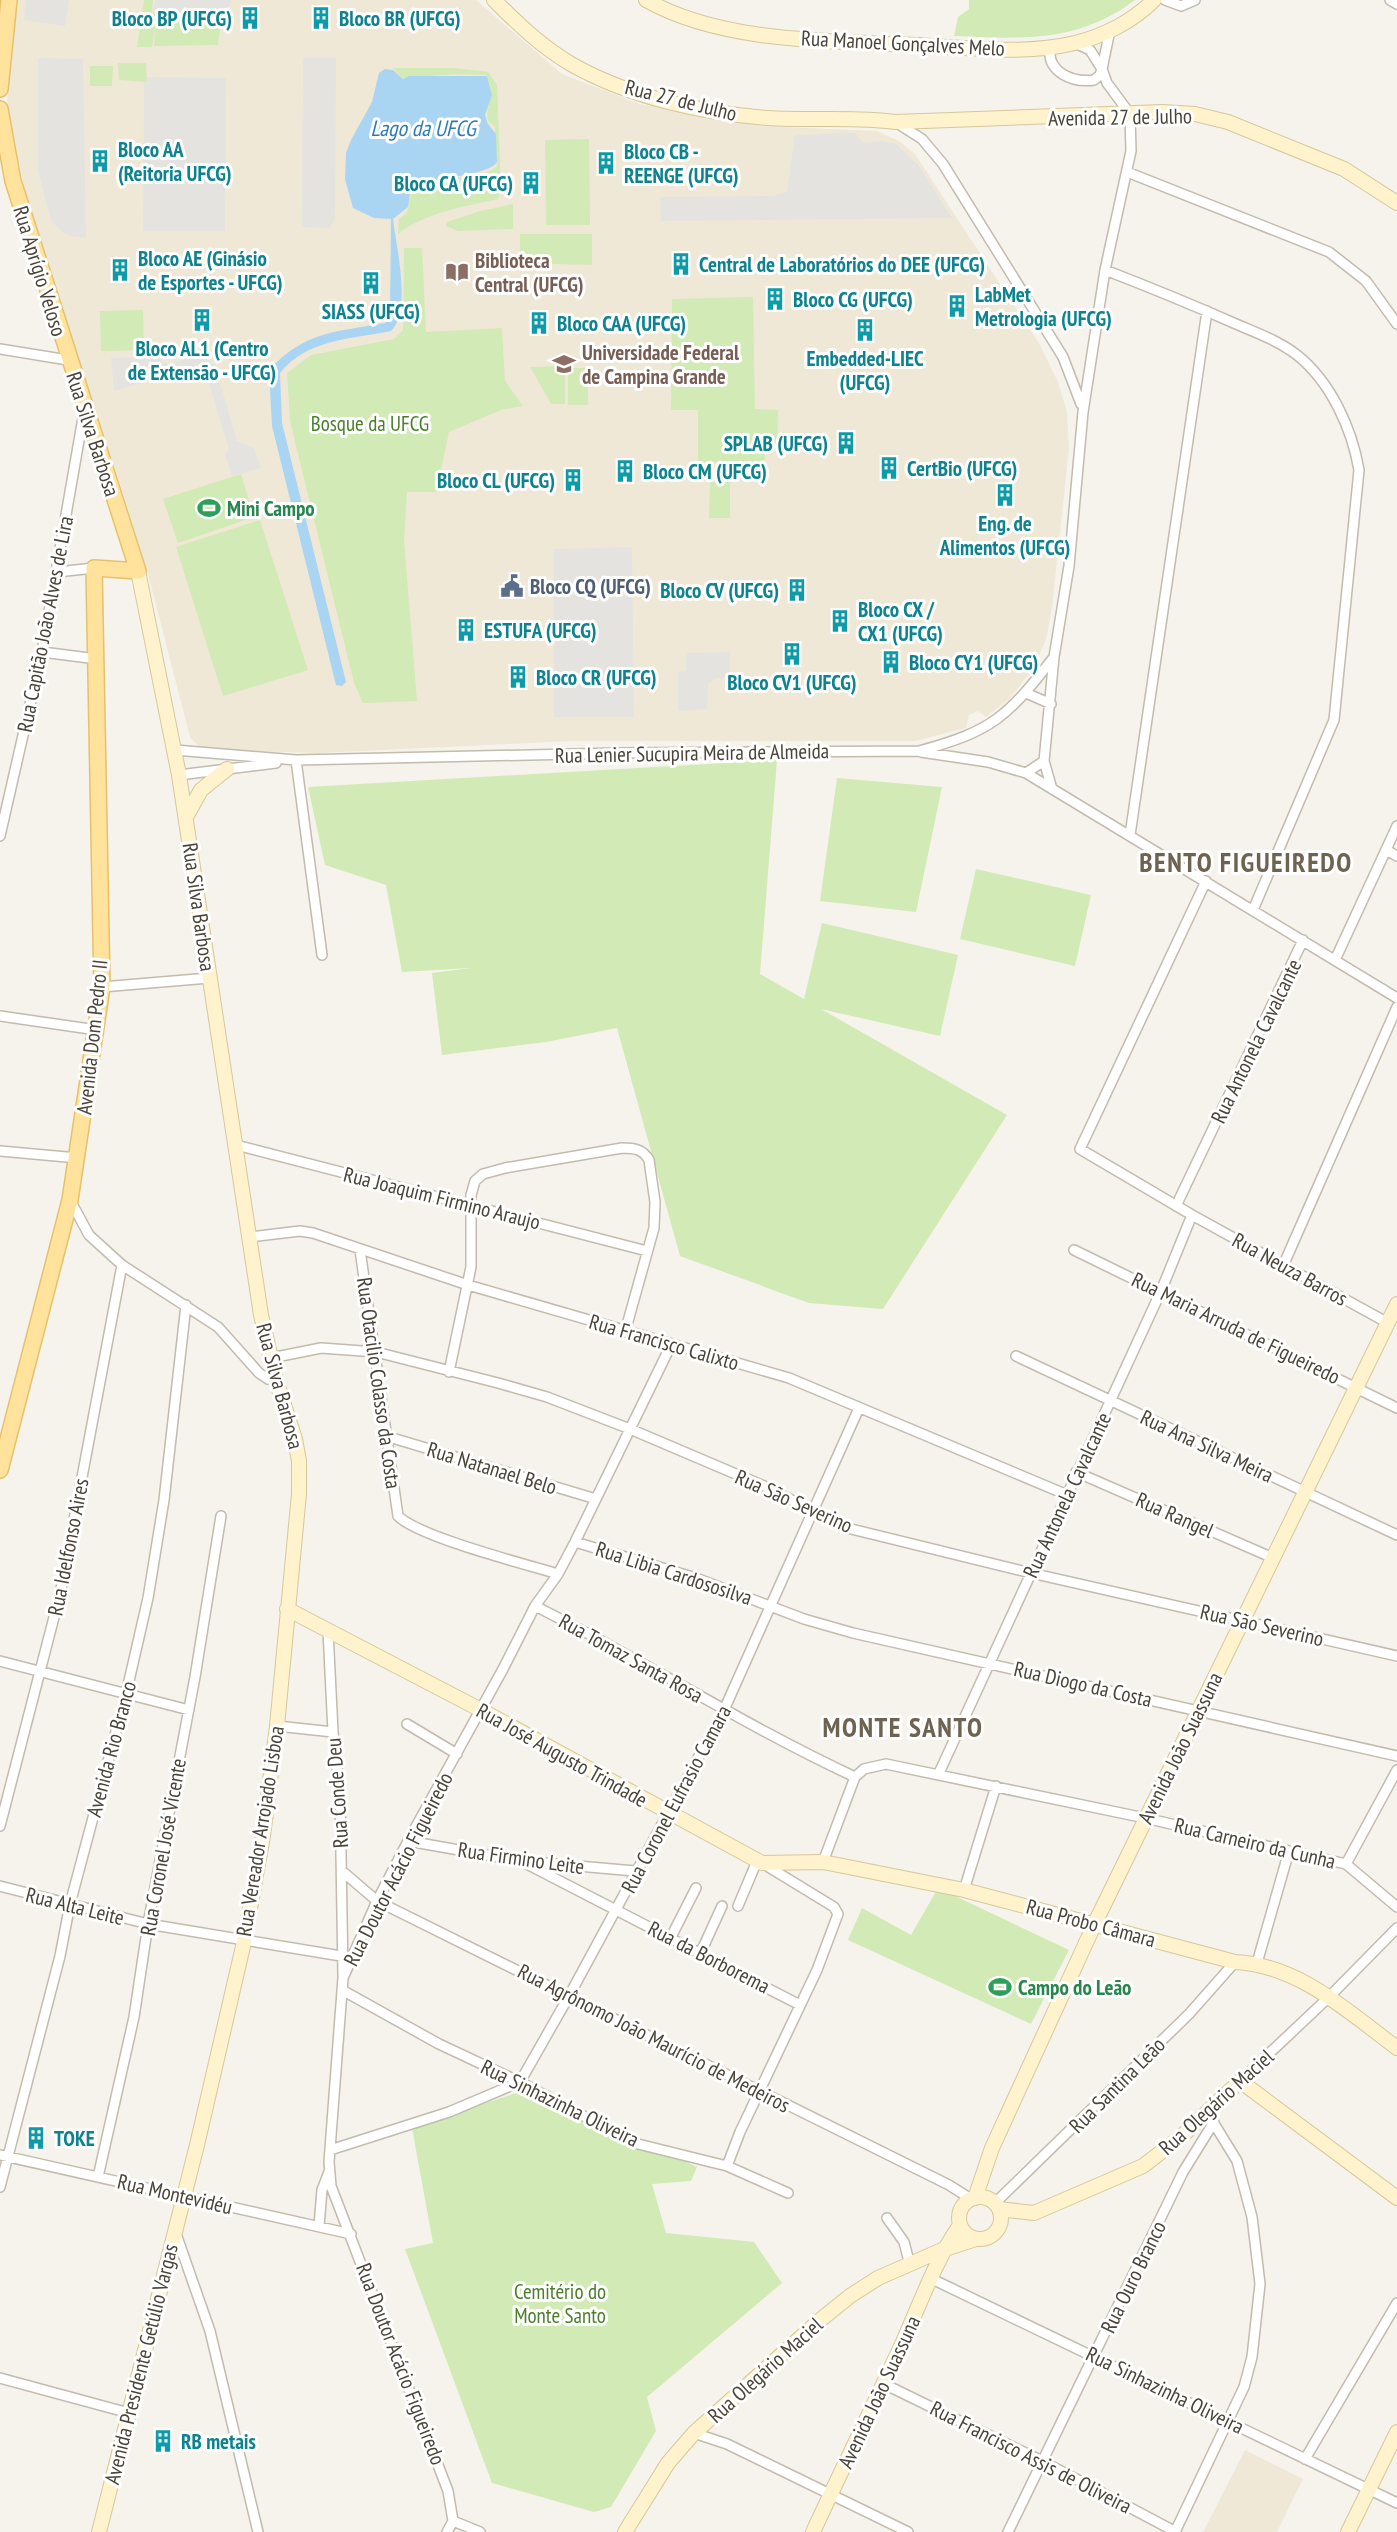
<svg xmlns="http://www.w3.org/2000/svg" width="1397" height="2532" viewBox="0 0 1397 2532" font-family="'PT Sans Narrow',sans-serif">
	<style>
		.education { fill: #efe8d6 }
		.green { fill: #d2eab5 }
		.parking { fill: #e5e3e0 }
		.water { fill: #a9d4f2 }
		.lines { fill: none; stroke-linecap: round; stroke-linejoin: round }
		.street-casing { stroke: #c2bbae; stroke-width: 12 }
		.secondary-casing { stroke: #d6c79b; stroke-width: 16 }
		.primary-casing { stroke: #e6c16a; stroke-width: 18 }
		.street { stroke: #fff; stroke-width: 9 }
		.secondary { stroke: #fff3cd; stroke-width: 14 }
		.primary { stroke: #ffe39c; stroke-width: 15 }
		.labels { text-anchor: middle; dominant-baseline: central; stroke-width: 6; stroke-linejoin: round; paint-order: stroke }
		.culture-label { font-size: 21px; font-weight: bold; fill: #0d838f; stroke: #fff; text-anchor: start }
		.street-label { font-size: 21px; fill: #4b4439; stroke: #fff }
		.education-label { font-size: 21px; font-weight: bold; fill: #785e54; stroke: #fff; text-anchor: start }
		.park-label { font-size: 21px; fill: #4a7f2a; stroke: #fff }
		.leisure-label { font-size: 21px; font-weight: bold; fill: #27864d; stroke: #fff; text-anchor: start }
		.service-label { font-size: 21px; font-weight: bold; fill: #4e5e75; stroke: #fff; text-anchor: start }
		.water-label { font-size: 22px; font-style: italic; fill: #2e7ab2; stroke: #fff }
		.district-label { font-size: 27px; font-weight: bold; letter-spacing: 1.5px; fill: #6e6250; stroke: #fff }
	</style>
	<rect width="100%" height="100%" fill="#f6f3ec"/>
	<path class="education" d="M18,0H476L562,74L640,104L761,126L877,131L899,141L915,154L1040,345L1058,382L1067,412L1069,449L1052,608L1046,640L1032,670L1009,699L986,717L978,711L969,715L966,728L915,741H571L318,753L209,750L198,746L190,737L147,570L124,496L29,211L7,101Z
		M1245,2450L1303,2479L1277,2532H1203Z"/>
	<path class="green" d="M144,0H153L152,13L220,28L218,45L154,46L156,21L152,47H137Z
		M969,0H1135C1078,43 1022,39 954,36L958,17L969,9Z
		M118,63H146L147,82L119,80Z
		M90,66H113L112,86H90Z
		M393,68H455L488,72L497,85L501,190L498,199C466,206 424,213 398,234L399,219L407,212L412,189L441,183L446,179L486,173L497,167L495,127L488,121C484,103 498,100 486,75L456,74L402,78Z
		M589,139L590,225H546L545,140Z
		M513,204V229L458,231L446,226L447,222L480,211Z
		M520,234H592V265L520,263Z
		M404,248H422L426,332L502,328L505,381L523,406L501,410L449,432L436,492H407L404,541L417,701L363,703L354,683L290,421L287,373L311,355L394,339L403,330Z
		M753,297L755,409L778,410L777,446H764L765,462H698V410H671L672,299Z
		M143,310L144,350L101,351L100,311Z
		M565,366V404H551L530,367Z
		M568,368H588V405H568Z
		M241,474L254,517L178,543L163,499Z
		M710,482H730V518H709Z
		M260,520L308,670L223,696L176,547Z
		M777,760L760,974L804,999L822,923L958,955L940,1036L821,1009L1007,1115L883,1309L809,1303L680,1256L617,1028L546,1042L442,1055L432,973L471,968L402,972L386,885L325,865L308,787Z
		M837,778L942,787L916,912L820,901Z
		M976,869L1091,895L1075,966L960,939Z
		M938,1888L1069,1950L1031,2024L848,1940L862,1908L911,1935Z
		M531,2088L697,2167L691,2181L652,2184L666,2233L754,2242L782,2283L647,2397L656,2431L611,2507L594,2512L492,2483L405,2249L433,2243L412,2128Z"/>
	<path class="parking" d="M26,0H69L65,26L24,20Z
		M155,0H231L225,25L153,10Z
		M38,58L83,59L86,238L70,236L61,231L52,222L47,206L38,171Z
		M303,58H336L335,219L329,228L302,227Z
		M147,77L226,78L225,231H143L144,82H147Z
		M855,133L863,143L881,141L896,144L919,166L952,218L661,221L660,197L773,196L787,192L795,135Z
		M201,355L215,365L237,441L254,448L261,468L232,476L225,454L229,450L204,366L201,364L114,391L111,358L155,356L167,364Z
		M632,547L634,717H554V549Z
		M730,652V677L714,679L708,684L707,709L678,711V672L686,671V653Z"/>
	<path class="water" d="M385,69L393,70L403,79L409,76H487L492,95L485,115L488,124L496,134L497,162C489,176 429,178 411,187L408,207L393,219C396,246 412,310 391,331C351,339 307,339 280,373L282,423L346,682L342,686L336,685L272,426L269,370C305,331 336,332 385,323L390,319L391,219L374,218L353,208L345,179L346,153L351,140L372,102L379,73Z"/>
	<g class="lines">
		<g class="street-casing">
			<path id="street" d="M1165,0L1181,6L1195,0
				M1390,0L1397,4
				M1050,48C1047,72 1072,83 1094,80L1100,75L1102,69L1090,50L1075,43
				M897,123L922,139L943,164L1063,357L1081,404
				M1127,172L1329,252L1366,281L1397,324
				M1105,270C1149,287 1193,305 1236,324C1257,333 1279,341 1297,355C1331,382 1352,429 1359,470L1334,720L1253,910
				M0,349L68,360
				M57,572L94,568
				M42,652L97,659
				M1026,693L1051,704
				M175,750L296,760L617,753L919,751C993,731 1007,717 1054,657
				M921,752L988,762L1026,773L1397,998
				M296,760L322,955
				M1026,773L1044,761
				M179,775L276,763
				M1052,789L1044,761L1054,657L1069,566L1083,412L1105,270L1131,151L1130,114L1107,83L1102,69L1110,30
				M1130,835L1207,311
				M0,836L42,652L84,412
				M1386,850L1397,856
				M1206,881L1080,1149L1192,1215L1388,1323
				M1335,960L1397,826
				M102,987L209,978
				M0,1016L97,1030
				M236,1145L647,1251
				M0,1151L78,1158
				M70,1200L89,1235L122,1265L218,1327L259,1373L268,1379L276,1380
				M1176,1206L1303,940
				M250,1237L300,1231L313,1233L468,1285L789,1378L1065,1494
				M360,1250L398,1516C419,1537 525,1564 558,1574
				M1074,1250L1397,1408
				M1283,1266L1397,1007
				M1016,1356L1397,1535
				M271,1358L321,1348L376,1352L498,1383L547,1397L630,1429L764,1486L847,1528L1031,1573L1397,1656
				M449,1372L471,1267V1195L475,1181L483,1174L505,1168L622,1148C634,1148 643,1149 649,1160L655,1202L654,1228L625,1332
				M389,1437L596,1499
				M1076,1472L1273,1558
				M575,1542L696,1578L804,1619L853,1633L1397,1756
				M535,1606C643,1660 745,1726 855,1777
				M328,1631L333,1732L340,1794L343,1976
				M0,1661L189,1710
				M407,1724L457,1754
				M277,1726L333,1732
				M939,1773L1161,1291L1192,1215
				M0,1826L60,1594L122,1265
				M408,1841L521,1861L635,1871
				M521,1861L800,2005
				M823,1862L855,1777L864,1769L886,1764L1145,1818L1346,1864L1397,1907
				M1346,1864L1397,1770
				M342,1871L377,1901L949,2185L971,2199
				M0,1886L148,1924L341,1956
				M964,1890L996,1786
				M738,1906L757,1861
				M671,1937L696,1888
				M701,1952L722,1906
				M1257,1963L1289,1851
				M342,1990L439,2044L520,2082L634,2143L727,2166L788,2193
				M1240,2081L1329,1997L1397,1928
				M330,2150L449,2112L520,2082L569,1996L724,1710L859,1408
				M0,2155L351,2234
				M727,2166L740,2132L817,1970L838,1914L834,1907L762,1863
				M98,2177L134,2017L148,1924L195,1677L221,1516
				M0,2187L60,1956L70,1904L126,1694L148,1598L164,1500L186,1305
				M995,2203L1189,2014L1235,1962
				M887,2218L904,2242L910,2265
				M319,2226L322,2190L329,2172
				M175,2231L210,2331L258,2532
				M932,2279L1397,2503
				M0,2378L129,2413
				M884,2384L1042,2461L1176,2532
				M694,2433L727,2444L908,2532
				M1305,2459L1397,2303
				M453,2521L480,2532
				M447,2532L453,2521L448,2491L331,2186L329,2162L343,1978L377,1901L408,1841L503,1669L535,1606L558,1574L575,1542L671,1345
				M1008,2532L1183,2172L1214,2122
				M1175,2532L1244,2387L1252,2357L1260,2284L1252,2217L1237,2161L1210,2117"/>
		</g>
		<g class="secondary-casing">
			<path id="secondary" d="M494,0C518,24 542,47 571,64C629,97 702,113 768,118C811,121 853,116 896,122L1162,112L1195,114L1228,122L1344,169L1397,203
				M646,0C722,43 831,41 917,45C969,48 1025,55 1075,43C1104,36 1133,21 1154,0
				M186,817L201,790L227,769
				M287,1609L481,1710L762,1863L823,1862L964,1890L1235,1962C1299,1965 1347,2011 1397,2048
				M959 2218a21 21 0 1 1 42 0a21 21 0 1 1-42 0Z
				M975,2198L992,2148L1095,1923L1397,1304
				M999,2209L1034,2213L1143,2166L1182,2136L1240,2081L1397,2198
				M99,2532L197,2145L244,1942L263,1836L277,1726L299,1494V1461L295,1439L276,1380L261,1315L179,775L138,571
				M625,2532L668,2463L694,2433L819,2321L850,2296L878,2278L942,2250L976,2239
				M813,2532C842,2469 873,2407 902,2344C920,2304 935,2261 960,2225
				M1348,2532L1397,2432"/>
		</g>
		<g class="primary-casing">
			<path id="primary" d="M0,89L9,0
				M0,109L13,181L138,571L94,568L102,987L70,1200L0,1470"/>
		</g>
		<use href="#street" class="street"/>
		<use href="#secondary" class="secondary"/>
		<use href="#primary" class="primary"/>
	</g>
	<defs>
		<g id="building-bare" transform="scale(1.8)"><path d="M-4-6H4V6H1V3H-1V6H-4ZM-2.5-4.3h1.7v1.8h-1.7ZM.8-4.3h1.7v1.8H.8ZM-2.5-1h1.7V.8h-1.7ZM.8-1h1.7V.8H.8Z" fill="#0f9aa8" stroke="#fff" stroke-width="2.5" paint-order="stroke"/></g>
		<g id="library-bare" transform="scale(1.8)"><path d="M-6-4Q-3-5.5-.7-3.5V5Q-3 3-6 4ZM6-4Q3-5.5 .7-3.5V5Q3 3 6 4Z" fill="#8d6e63" stroke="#fff" stroke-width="2.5" paint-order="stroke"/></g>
		<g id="university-bare" transform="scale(1.8)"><path d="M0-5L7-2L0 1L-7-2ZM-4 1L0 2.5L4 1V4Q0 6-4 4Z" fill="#8d6e63" stroke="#fff" stroke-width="2.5" paint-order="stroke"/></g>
		<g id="stadium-bare" transform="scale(1.8)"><path d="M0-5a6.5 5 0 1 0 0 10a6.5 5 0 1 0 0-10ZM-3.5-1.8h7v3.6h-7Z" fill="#2e9e5b" stroke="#fff" stroke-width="2.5" paint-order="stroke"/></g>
		<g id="civic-bare" transform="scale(1.8)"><path d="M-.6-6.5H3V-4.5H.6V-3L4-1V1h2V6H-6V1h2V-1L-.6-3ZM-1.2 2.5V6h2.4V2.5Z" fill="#5c6f8a" stroke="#fff" stroke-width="2.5" paint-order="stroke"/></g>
	</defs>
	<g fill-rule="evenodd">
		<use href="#building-bare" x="250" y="18"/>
		<use href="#building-bare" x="321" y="18"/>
		<use href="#building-bare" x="100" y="161"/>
		<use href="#building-bare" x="606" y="163"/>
		<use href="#building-bare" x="531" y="183"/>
		<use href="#building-bare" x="681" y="264"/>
		<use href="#building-bare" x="120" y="270"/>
		<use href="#library-bare" x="457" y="272"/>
		<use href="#building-bare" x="371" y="283"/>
		<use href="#building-bare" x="775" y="299"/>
		<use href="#building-bare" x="957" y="306"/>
		<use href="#building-bare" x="202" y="320"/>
		<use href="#building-bare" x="539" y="323"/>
		<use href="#building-bare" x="865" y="330"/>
		<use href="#university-bare" x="564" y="364"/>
		<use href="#building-bare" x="846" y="443"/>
		<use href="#building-bare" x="889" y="468"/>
		<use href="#building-bare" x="625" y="471"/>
		<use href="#building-bare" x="573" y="480"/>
		<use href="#building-bare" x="1005" y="495"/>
		<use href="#stadium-bare" x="209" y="508"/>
		<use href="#civic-bare" x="512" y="586"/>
		<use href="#building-bare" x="797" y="590"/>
		<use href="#building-bare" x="840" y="621"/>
		<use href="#building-bare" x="466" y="630"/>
		<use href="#building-bare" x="792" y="654"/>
		<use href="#building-bare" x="891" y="662"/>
		<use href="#building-bare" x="518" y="677"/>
		<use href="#stadium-bare" x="1000" y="1987"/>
		<use href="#building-bare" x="36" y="2138"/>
		<use href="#building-bare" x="163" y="2441"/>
	</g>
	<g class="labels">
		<g class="culture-label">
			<text x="232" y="18" text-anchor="end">Bloco BP (UFCG)</text>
			<text x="339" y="18">Bloco BR (UFCG)</text>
			<text x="118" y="149">Bloco AA<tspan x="118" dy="24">(Reitoria UFCG)</tspan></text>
			<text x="624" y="151">Bloco CB -<tspan x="624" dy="24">REENGE (UFCG)</tspan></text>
			<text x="513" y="183" text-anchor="end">Bloco CA (UFCG)</text>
			<text x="138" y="258">Bloco AE (Ginásio<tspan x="138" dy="24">de Esportes - UFCG)</tspan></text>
			<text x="699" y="264">Central de Laboratórios do DEE (UFCG)</text>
			<text x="975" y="294">LabMet<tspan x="975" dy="24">Metrologia (UFCG)</tspan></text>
			<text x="793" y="299">Bloco CG (UFCG)</text>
			<text x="371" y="311" text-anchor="middle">SIASS (UFCG)</text>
			<text x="557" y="323">Bloco CAA (UFCG)</text>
			<text x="202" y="348" text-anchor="middle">Bloco AL1 (Centro<tspan x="202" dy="24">de Extensão - UFCG)</tspan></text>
			<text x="865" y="358" text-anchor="middle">Embedded-LIEC<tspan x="865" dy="24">(UFCG)</tspan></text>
			<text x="828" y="443" text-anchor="end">SPLAB (UFCG)</text>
			<text x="907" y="468">CertBio (UFCG)</text>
			<text x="643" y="471">Bloco CM (UFCG)</text>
			<text x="555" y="480" text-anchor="end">Bloco CL (UFCG)</text>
			<text x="1005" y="523" text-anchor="middle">Eng. de<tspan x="1005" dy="24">Alimentos (UFCG)</tspan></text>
			<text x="779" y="590" text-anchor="end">Bloco CV (UFCG)</text>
			<text x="858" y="609">Bloco CX /<tspan x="858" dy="24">CX1 (UFCG)</tspan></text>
			<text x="484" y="630">ESTUFA (UFCG)</text>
			<text x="909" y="662">Bloco CY1 (UFCG)</text>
			<text x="536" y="677">Bloco CR (UFCG)</text>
			<text x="792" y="682" text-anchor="middle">Bloco CV1 (UFCG)</text>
			<text x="54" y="2138">TOKE</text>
			<text x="181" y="2441">RB metais</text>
		</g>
		<g class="street-label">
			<text transform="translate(903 43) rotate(3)">Rua Manoel Gonçalves Melo</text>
			<text transform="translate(681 100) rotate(14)">Rua 27 de Julho</text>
			<text transform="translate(1120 117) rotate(-1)">Avenida 27 de Julho</text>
			<text transform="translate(40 271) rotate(73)">Rua Aprígio Veloso</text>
			<text transform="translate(93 434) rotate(72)">Rua Silva Barbosa</text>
			<text transform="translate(45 624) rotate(-79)">Rua Capitão João Alves de Lira</text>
			<text transform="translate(692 753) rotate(-1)">Rua Lenier Sucupira Meira de Almeida</text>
			<text transform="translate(199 907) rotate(82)">Rua Silva Barbosa</text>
			<text transform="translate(92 1037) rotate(-84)">Avenida Dom Pedro II</text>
			<text transform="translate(1256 1041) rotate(-64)">Rua Antonela Cavalcante</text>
			<text transform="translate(442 1198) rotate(14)">Rua Joaquim Firmino Araujo</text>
			<text transform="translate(1290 1269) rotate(29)">Rua Neuza Barros</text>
			<text transform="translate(1236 1328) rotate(26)">Rua Maria Arruda de Figueiredo</text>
			<text transform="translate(664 1342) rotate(16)">Rua Francisco Calixto</text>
			<text transform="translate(379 1383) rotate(82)">Rua Otacilio Colasso da Costa</text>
			<text transform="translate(280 1386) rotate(75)">Rua Silva Barbosa</text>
			<text transform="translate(1207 1446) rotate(25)">Rua Ana Silva Meira</text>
			<text transform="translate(492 1468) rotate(17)">Rua Natanael Belo</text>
			<text transform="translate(1067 1495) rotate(-65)">Rua Antonela Cavalcante</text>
			<text transform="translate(794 1501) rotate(24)">Rua São Severino</text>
			<text transform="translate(1175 1515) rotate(24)">Rua Rangel</text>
			<text transform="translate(68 1547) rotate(-79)">Rua Idelfonso Aires</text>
			<text transform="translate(674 1573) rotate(18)">Rua Libia Cardososilva</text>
			<text transform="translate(1262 1625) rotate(13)">Rua São Severino</text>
			<text transform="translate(631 1658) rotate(29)">Rua Tomaz Santa Rosa</text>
			<text transform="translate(1083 1684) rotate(13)">Rua Diogo da Costa</text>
			<text transform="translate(1180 1748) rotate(-64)">Avenida João Suassuna</text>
			<text transform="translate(111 1749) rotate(-75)">Avenida Rio Branco</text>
			<text transform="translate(562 1755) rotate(29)">Rua José Augusto Trindade</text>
			<text transform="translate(337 1793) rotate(-94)">Rua Conde Deu</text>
			<text transform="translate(676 1799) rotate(-62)">Rua Coronel Eufrasio Camara</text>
			<text transform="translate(260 1831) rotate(-81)">Rua Vereador Arrojado Lisboa</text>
			<text transform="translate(1255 1843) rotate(13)">Rua Carneiro da Cunha</text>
			<text transform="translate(163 1847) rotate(-80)">Rua Coronel José Vicente</text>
			<text transform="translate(521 1858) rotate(8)">Rua Firmino Leite</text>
			<text transform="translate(398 1869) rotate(-63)">Rua Doutor Acácio Figueiredo</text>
			<text transform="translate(75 1906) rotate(14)">Rua Alta Leite</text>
			<text transform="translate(1091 1923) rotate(15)">Rua Probo Câmara</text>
			<text transform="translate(709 1957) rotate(27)">Rua da Borborema</text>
			<text transform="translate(654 2038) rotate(27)">Rua Agrônomo João Maurício de Medeiros</text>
			<text transform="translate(1117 2085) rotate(-45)">Rua Santina Leão</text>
			<text transform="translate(1216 2102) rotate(-42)">Rua Olegário Maciel</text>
			<text transform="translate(560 2103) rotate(26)">Rua Sinhazinha Oliveira</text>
			<text transform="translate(175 2194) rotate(13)">Rua Montevidéu</text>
			<text transform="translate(1133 2277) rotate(-64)">Rua Ouro Branco</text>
			<text transform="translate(141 2364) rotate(-76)">Avenida Presidente Getúlio Vargas</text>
			<text transform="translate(401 2364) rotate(69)">Rua Doutor Acácio Figueiredo</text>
			<text transform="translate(765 2370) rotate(-42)">Rua Olegário Maciel</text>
			<text transform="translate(1165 2390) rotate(26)">Rua Sinhazinha Oliveira</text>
			<text transform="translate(879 2392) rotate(-65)">Avenida João Suassuna</text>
			<text transform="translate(1031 2457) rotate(27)">Rua Francisco Assis de Oliveira</text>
		</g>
		<g class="education-label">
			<text x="475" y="260">Biblioteca<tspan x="475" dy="24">Central (UFCG)</tspan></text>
			<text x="582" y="352">Universidade Federal<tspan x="582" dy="24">de Campina Grande</tspan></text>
		</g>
		<g class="park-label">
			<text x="370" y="423">Bosque da UFCG</text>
			<text x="560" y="2291">Cemitério do<tspan x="560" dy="24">Monte Santo</tspan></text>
		</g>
		<g class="leisure-label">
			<text x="227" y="508">Mini Campo</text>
			<text x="1018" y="1987">Campo do Leão</text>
		</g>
		<g class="service-label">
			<text x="530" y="586">Bloco CQ (UFCG)</text>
		</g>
		<g class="water-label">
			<text x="423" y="128">Lago da UFCG</text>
		</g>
		<g class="district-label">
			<text x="1246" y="862">BENTO FIGUEIREDO</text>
			<text x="903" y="1727">MONTE SANTO</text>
		</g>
	</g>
</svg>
